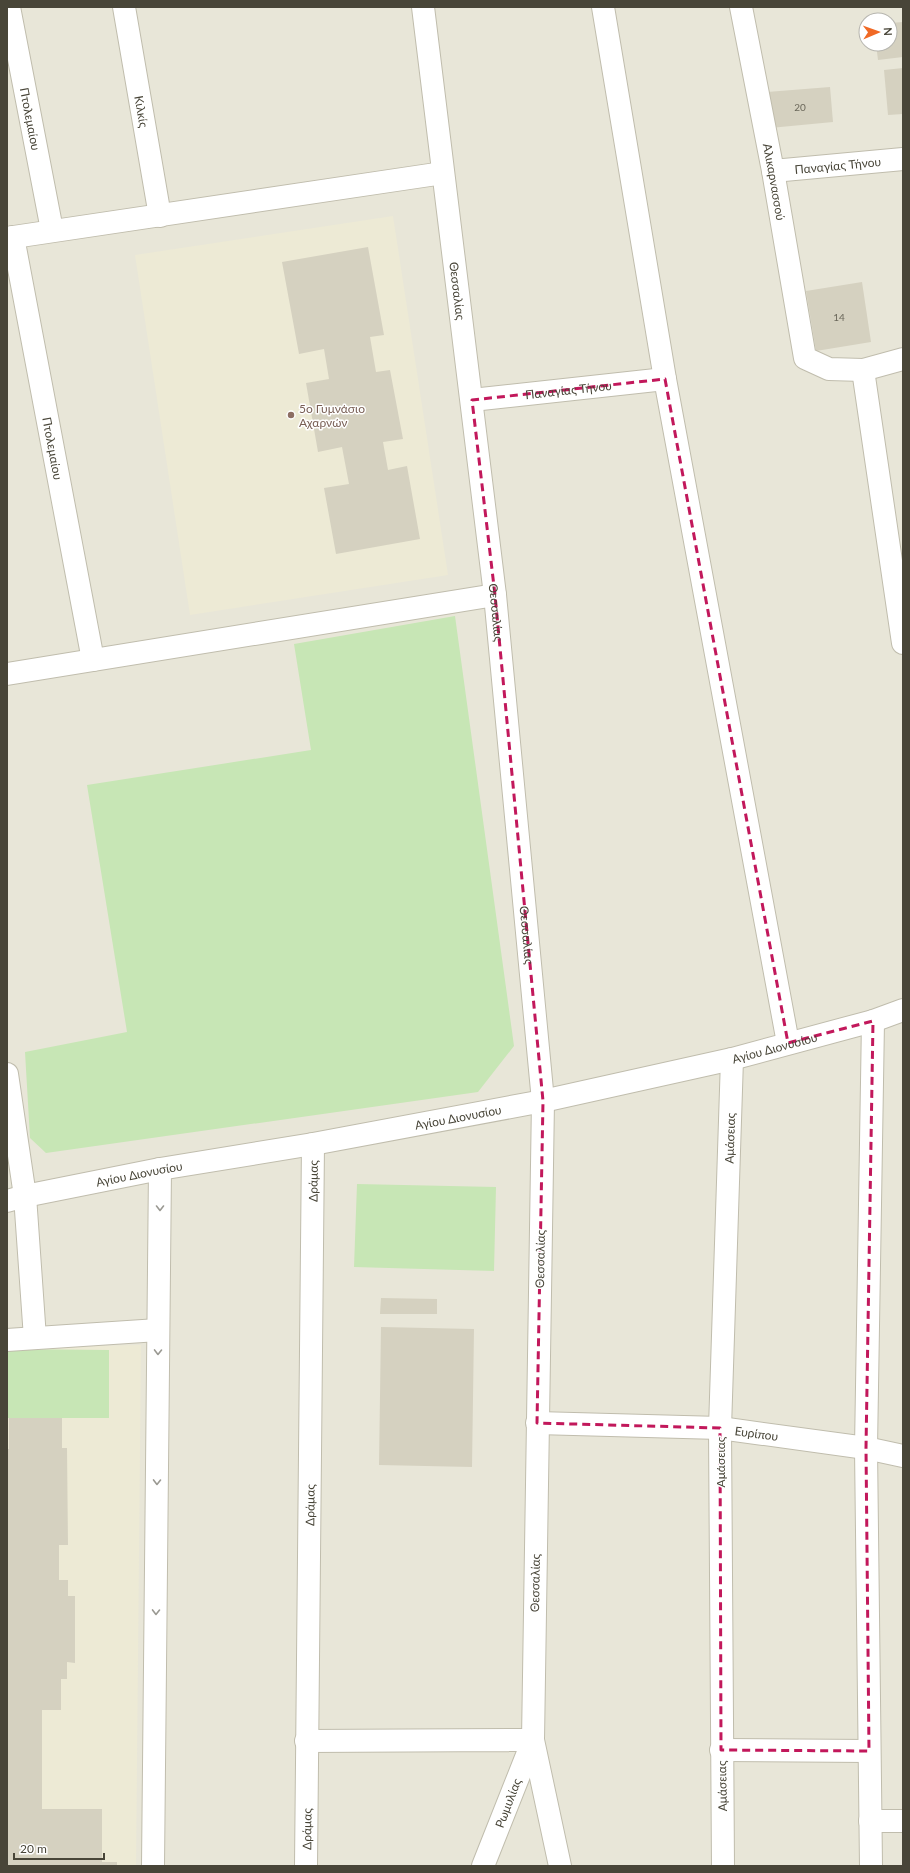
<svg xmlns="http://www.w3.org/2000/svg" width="910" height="1873" viewBox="0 0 910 1873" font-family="Lato,sans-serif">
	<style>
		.residential { fill: #e8e6d8; fill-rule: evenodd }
		.education { fill: #edead5 }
		.green { fill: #c7e6b5 }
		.building { fill: #d5d1c0 }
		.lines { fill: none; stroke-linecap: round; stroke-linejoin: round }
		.minor-casing { stroke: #c0bdad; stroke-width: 24 }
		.minor { stroke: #fff; stroke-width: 22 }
		.oneway { stroke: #9a9992 }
		.marked { fill: none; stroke: #c2185b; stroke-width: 3; stroke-dasharray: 8 5; stroke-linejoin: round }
		.education-dot { fill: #8d6e63; stroke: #fff; stroke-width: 1.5 }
		.labels { text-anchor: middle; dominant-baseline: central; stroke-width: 3; stroke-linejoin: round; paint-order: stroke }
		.number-label { font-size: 10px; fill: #6b685a }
		.street-label { font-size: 12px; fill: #484538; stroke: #fff }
		.education-label { font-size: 12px; fill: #785e54; stroke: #fff; text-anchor: start }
	</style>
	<rect width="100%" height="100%" fill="#f4f3ea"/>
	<path class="residential" d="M7,7H903V1866H7ZM866,20H890V44H866Z"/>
	<path class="education" d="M393,216L448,575L190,615L135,255Z
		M141,1345L136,1866H7V1348Z"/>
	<path class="green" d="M455,616L514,1046L478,1092L46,1153L30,1138L25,1052L127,1032L87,785L311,750L294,644Z
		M357,1184L496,1187L494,1271L354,1267Z
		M7,1349L109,1350V1418H7Z"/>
	<path class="building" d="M903,22V57L878,60L876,44H890V23Z
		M903,68V114L888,115L884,70Z
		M830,87L833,122L770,128L767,92Z
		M368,247L384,335L370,337L376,372L390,370L403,439L383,442L388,470L407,466L420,539L336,554L324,488L349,484L342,447L318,452L306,383L329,379L324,349L299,354L282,262Z
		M862,282L871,342L816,351L806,291Z
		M381,1298L437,1299V1314H380Z
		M381,1327L474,1329L472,1467L379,1465Z
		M9,1418H62V1448H67L68,1545H59V1580H68V1596H75V1663L67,1662V1679H61V1710H42V1809H102V1862H117V1866H7V1449H9Z"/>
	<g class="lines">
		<g class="minor-casing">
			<g id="minor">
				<path id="s1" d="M9,7L52,230"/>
				<path id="s2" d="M124,7L160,216"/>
				<path id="s3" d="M423,7L495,595L543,1101L533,1740L560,1866"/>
				<path d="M603,7L665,379L788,1043"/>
				<path id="s4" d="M741,7L773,171L805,358L829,369L863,370L903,359"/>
				<path id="s5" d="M773,171L903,159"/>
				<path id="s6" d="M13,237L93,660"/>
				<path d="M7,238L443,173"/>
				<path d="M863,370L903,643"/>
				<path id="s7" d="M472,400L665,379"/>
				<path d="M7,674L495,595"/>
				<path d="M7,1074L25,1196L35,1338"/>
				<path id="s8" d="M7,1201L25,1196L160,1169L313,1144L543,1101L732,1059L873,1021L903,1010"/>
				<path d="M7,1340L158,1330"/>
				<path id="s9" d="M537,1423L720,1428L866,1448L903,1456"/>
				<path d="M306,1741L533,1740L483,1866"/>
				<path d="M721,1750L869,1751"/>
				<path d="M870,1821H903"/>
				<path d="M153,1866L160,1169"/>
				<path id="s10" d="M306,1866L313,1144"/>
				<path id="s11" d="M723,1866L720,1428L732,1059"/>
				<path d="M871,1866L866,1448L873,1021"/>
			</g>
		</g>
		<use href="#minor" class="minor"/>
	</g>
	<defs><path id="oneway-chevron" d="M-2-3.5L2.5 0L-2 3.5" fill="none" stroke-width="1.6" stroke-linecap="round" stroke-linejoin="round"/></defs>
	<g class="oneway">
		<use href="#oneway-chevron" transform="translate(160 1208) rotate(90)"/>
		<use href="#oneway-chevron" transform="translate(158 1352) rotate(91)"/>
		<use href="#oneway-chevron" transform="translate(157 1482) rotate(91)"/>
		<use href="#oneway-chevron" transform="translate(156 1612) rotate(91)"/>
	</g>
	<path class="marked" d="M665,379L788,1043L873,1021L866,1448L869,1751L721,1750L720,1428L537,1423L543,1101L495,595L472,400Z"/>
	<circle class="education-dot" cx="291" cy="415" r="4"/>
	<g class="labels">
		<g class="number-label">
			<text x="800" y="107">20</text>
			<text x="839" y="317">14</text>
		</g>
		<g class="street-label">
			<text stroke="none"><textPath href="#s2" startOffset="106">Κιλκίς</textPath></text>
			<text stroke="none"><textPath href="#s1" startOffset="114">Πτολεμαίου</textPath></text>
			<text stroke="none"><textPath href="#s5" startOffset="65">Παναγίας Τήνου</textPath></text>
			<text stroke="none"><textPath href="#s4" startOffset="178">Αλικαρνασσού</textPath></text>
			<text stroke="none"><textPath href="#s3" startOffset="286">Θεσσαλίας</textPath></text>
			<text stroke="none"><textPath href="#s7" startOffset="97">Παναγίας Τήνου</textPath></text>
			<text stroke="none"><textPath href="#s6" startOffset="215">Πτολεμαίου</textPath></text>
			<text stroke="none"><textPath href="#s3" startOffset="610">Θεσσαλίας</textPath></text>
			<text stroke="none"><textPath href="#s3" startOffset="934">Θεσσαλίας</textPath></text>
			<text stroke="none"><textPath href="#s8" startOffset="783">Αγίου Διονυσίου</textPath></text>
			<text stroke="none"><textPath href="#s8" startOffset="459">Αγίου Διονυσίου</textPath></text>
			<text stroke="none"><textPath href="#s11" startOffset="728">Αμάσειας</textPath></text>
			<text stroke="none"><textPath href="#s8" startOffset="135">Αγίου Διονυσίου</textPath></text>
			<text stroke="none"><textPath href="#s10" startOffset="685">Δράμας</textPath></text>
			<text transform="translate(540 1259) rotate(-89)">Θεσσαλίας</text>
			<text stroke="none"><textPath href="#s9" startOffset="220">Ευρίπου</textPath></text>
			<text transform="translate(720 1462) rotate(-90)">Αμάσειας</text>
			<text stroke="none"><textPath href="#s10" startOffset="361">Δράμας</textPath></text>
			<text transform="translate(535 1583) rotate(-89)">Θεσσαλίας</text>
			<text transform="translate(722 1786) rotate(-91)">Αμάσειας</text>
			<text transform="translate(508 1803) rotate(-69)">Ρωμυλίας</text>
			<text stroke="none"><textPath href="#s10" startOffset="37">Δράμας</textPath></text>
		</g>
		<g class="education-label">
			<text x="299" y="408">5ο Γυμνάσιο<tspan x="299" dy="14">Αχαρνών</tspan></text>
		</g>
	</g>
	<rect width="910" height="1873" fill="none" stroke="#484538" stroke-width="16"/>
	<g transform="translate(878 32) rotate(88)"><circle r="19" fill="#ffffff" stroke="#b6b5af"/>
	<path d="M0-3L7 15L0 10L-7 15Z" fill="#f06925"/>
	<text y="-6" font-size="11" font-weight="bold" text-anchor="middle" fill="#484538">N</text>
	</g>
	<path d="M14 1853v6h90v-6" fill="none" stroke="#484538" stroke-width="2"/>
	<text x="20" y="1853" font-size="12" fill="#484538" stroke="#ffffff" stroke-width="3" paint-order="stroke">20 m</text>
</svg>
